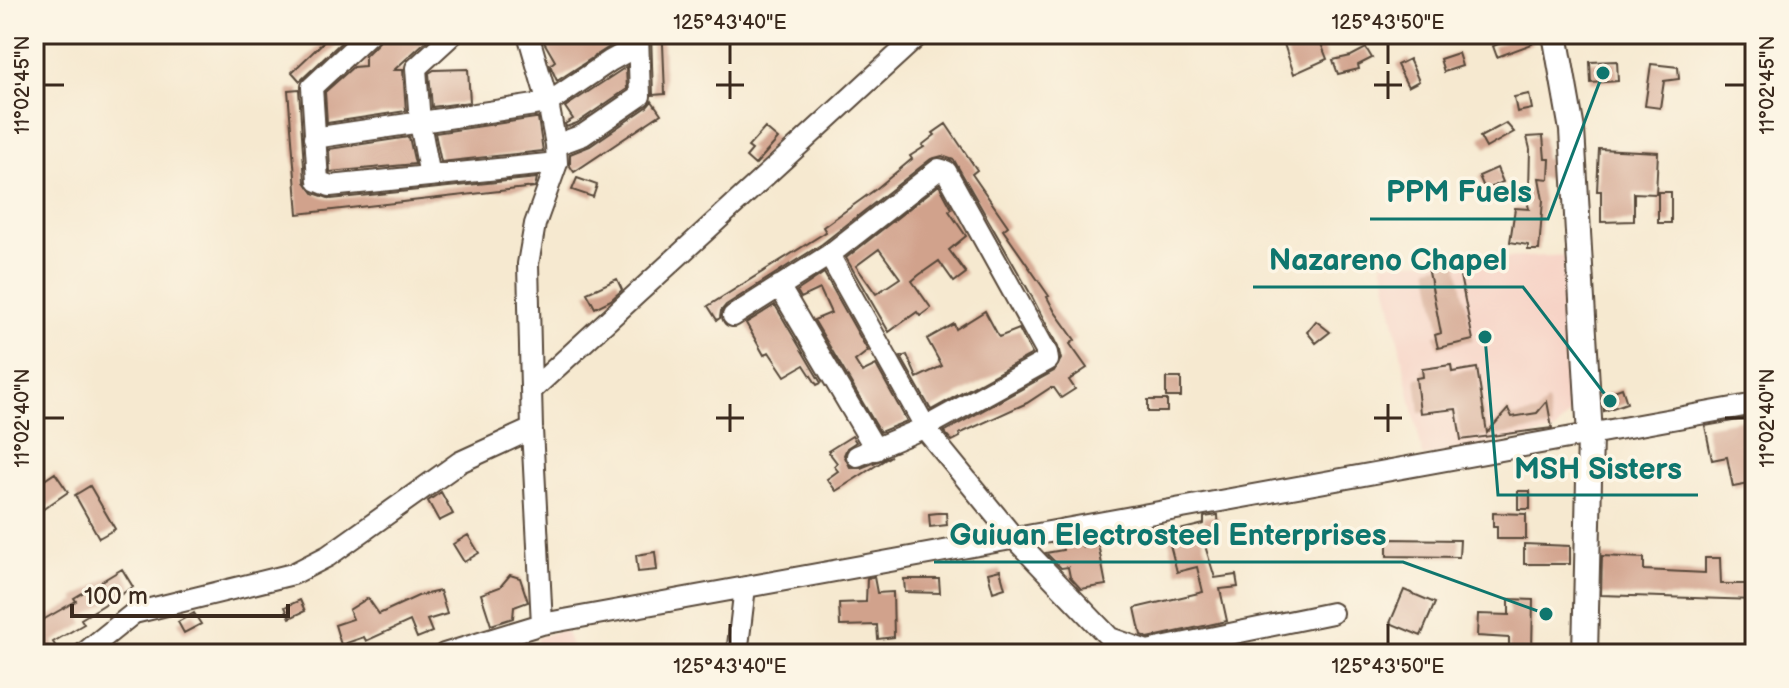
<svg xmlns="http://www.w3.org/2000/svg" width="1789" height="688" viewBox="0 0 1789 688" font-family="'Balsamiq Sans',sans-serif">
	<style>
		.built { fill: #f6d2c5 }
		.building { fill: #d1a28c; fill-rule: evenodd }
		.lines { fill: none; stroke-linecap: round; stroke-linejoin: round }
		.minor-casing { stroke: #574739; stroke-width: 24 }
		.major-casing { stroke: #574739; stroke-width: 28 }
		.minor { stroke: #fff; stroke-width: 20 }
		.major { stroke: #fff; stroke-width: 24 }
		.ticks { fill: none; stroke: #3b2a1e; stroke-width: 3 }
		.leader { fill: none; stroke: #0f766e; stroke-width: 3 }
		.callout-dot { fill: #0f766e; stroke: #fcf5e5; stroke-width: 3 }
		.callout-label { font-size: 30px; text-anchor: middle; font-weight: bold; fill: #0f766e; stroke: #fcf5e5; stroke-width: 7; stroke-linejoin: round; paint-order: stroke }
		.neatline { fill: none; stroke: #3b2a1e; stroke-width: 3 }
		.ticks-label { font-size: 20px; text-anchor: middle; fill: #3b2a1e }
	</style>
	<rect width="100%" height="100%" fill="#fcf5e5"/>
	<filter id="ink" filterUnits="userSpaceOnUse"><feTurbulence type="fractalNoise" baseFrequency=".0125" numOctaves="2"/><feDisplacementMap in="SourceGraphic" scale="16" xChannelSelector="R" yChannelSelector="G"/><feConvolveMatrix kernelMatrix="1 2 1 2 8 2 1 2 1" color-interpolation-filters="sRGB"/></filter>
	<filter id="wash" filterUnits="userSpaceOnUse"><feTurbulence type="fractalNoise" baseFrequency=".006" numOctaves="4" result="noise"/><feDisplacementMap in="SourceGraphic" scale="32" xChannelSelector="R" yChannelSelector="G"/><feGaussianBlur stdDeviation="1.8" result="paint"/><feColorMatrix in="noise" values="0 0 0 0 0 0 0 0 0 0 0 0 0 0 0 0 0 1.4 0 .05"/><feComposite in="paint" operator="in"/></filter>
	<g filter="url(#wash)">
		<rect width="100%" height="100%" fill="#f6e9d0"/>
		<path class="built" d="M1572,255V411L1554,432L1423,457L1382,263Z
			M565,629L574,654H539L537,638Z"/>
		<g id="blocks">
			<path class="building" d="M332,34H350L300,81L292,72Z
				M382,34H434L394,70H403L406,111L327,123L325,92L353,67L365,66V56L378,43Z
				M556,34H622L612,45L557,81L550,65L555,61L544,42Z
				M651,34H660L663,44L665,94L653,95Z
				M1296,34H1309L1311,44L1320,41L1327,59L1294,74L1282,38Z
				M1525,34H1528L1532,44L1497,57L1493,46Z
				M1366,48L1372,58L1358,65L1359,69L1338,74L1333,60L1351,56Z
				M1458,53L1462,66L1444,72L1440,59Z
				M1409,59L1419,81L1408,87L1397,65Z
				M1617,61L1618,81L1591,83L1590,62Z
				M1651,64L1678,67L1679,79L1664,81L1660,108L1645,106Z
				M626,67L627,89L577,123L566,127L565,124L573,119L565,107Z
				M468,69L470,102L432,107L429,73L434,70Z
				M299,89L305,182L313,193L331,199L537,178L535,187L298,214L288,90Z
				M1529,94L1532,109L1517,112L1514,97Z
				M652,101L661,114L574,172L570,166V154L590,146L647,107Z
				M535,118H538L543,151L441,162L435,133Z
				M1506,123L1514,132L1486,148L1480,137Z
				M946,124L977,170L972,174L1008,226L1003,230L1049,296L1047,297L1055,312L1075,340L1070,344L1087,368L1069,380L1075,389L1061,398L1054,388H1050L1027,403L959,434L960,437L952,441L944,432L1054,371L1061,359L1058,347L1030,293L954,160L942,156L931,159L822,244L726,305L721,311L720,318L717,320L708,306L826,232L823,227L876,189L912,159L910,156L924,147L922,145L935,135L933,133Z
				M765,128L778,139L755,165L746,157L752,150L748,147Z
				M1543,136L1545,159H1550L1549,179L1539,178L1543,200L1539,250H1528V245L1510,242L1515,208L1529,209L1525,191L1529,190L1530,149L1527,137Z
				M409,137L415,164L330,172L329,149Z
				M1599,149L1658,152L1656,194L1634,193V221L1601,222V191H1597Z
				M1497,168L1503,182L1485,190L1479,176Z
				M577,178L597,185L593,197L572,190Z
				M939,185L952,209L949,211L966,236L949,250L966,273L954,282L939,261L919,275L912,281L931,308L920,316L917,312L889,332L846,258ZM879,249L900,278L876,294L856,266Z
				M1658,192H1671V223H1658Z
				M1457,261L1473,340L1438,348L1435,335L1441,333L1428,267Z
				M824,273L868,351L855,361L862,372L876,365L907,421L880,432L814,320L831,313L820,289L801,298L797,291Z
				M617,279L622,290L611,300L595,308L587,293Z
				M775,305L821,383L817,385L804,365L785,376L769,352L764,355L746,323Z
				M985,311L999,337L1019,329L1032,354L931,410L901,357L907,355L917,378L942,366L927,339L954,324L956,329Z
				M1316,321L1330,332L1316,343L1307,332Z
				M1451,365L1452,372L1477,368L1487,433L1508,409L1512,417L1537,413L1547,401L1552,428L1461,440L1456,409L1420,413L1416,378L1423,377L1422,369Z
				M1166,378H1181V397H1166Z
				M1622,388L1627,403L1604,411L1603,395Z
				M1148,400H1167V412H1148Z
				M1755,417V483L1733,487L1727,457L1712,460L1705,426Z
				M852,436L856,442L847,448L844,455L850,467L861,468L891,456L836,491L827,479L838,471L834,466L837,463L828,451Z
				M55,473L68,492L42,510L40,508L34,512V487Z
				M90,486L115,529L99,538L75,495Z
				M1518,491H1530V509H1518Z
				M441,492L453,514L439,521L428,501Z
				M938,513H946L947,525L930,527L929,514Z
				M1493,513L1526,514V539H1497V527H1493Z
				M1218,515L1219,534L1202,536L1215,578L1236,575L1238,587L1220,589L1227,621L1148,638L1141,635L1135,608L1203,592L1197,567L1177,572L1167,533L1204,524V517Z
				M468,535L479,553L464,562L453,544Z
				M1387,539L1460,540L1459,557L1387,556Z
				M1081,540L1082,547L1098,544L1106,585L1081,589L1070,577L1068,567L1061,568L1046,553L1063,550L1062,543Z
				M1524,544L1570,546V564H1524Z
				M655,552L657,570L638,572L636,555Z
				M1602,556L1644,558V570L1705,573V558H1720L1721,584H1755V600L1601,595Z
				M122,569L133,587L81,619L84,624L53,642L60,654H34V625L76,601L74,598Z
				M1000,570L1005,588L993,592L988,573Z
				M510,575L520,578L528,602L514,607L513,618L491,625L481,594L500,587Z
				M874,577L877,593L893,592L894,637L878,639L877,625L840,626L839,603L866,602L867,578Z
				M904,579H939L940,593L905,592Z
				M1404,590L1435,603L1421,636L1390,623Z
				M440,591L447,614L427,620L432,632L417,638L410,621L366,641L364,637L341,645L335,625L353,619L349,610L368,598L379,614L418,596Z
				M1509,599L1533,600L1532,650H1509V638L1477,636L1478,614L1509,615Z
				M300,600L305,611L290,618L285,607Z
				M194,613L201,624L184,633L178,622Z"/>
		</g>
	</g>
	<g filter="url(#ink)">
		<use href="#blocks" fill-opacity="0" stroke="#574739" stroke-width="2"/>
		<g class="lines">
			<g class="minor-casing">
				<path id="minor" d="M369,34L312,87L318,181L330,186L557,163
					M528,34L548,103L556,145L557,163L535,224L528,264L532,429L542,624
					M314,138L548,103L610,61L630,50L636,34
					M556,145L583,135L640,96L638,34
					M430,176L420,123L416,68L453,34
					M829,255L930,435L1015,539L1110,638L1147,651L1332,613
					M779,286L876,450
					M733,316L829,255L939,169L946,171L1047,353L1048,360L926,427L857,456
					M532,390L920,34
					M83,654L134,613L293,574L328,556L460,462L532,429
					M444,654L542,624L1755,404
					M737,654L745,587"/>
			</g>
			<g class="major-casing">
				<path id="major" d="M1555,34L1572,130L1590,436L1585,654"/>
			</g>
			<use href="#minor" class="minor"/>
			<use href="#major" class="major"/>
		</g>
	</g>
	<path class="ticks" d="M730,44V64M1388,44V64M730,71V99M1388,71V99M44,85H64M716,85H744M1374,85H1402M1725,85H1745M730,404V432M1388,404V432M44,418H64M716,418H744M1374,418H1402M1725,418H1745M730,624V644M1388,624V644"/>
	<path class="leader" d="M1603 73L1548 219H1370M1610 401L1523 287H1253M1485 337L1498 495H1698M1546 614L1403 562H934"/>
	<g class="callout-dot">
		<circle cx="1603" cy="73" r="8"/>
		<circle cx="1610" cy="401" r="8"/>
		<circle cx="1485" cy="337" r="8"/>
		<circle cx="1546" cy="614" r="8"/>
	</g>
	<g class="callout-label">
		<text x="1459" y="202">PPM Fuels</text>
		<text x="1388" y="270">Nazareno Chapel</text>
		<text x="1598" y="479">MSH Sisters</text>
		<text x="1168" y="545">Guiuan Electrosteel Enterprises</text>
	</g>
	<rect width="1789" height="688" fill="none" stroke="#fcf5e5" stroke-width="88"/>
	<path d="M72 604v12h216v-12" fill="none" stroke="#3b2a1e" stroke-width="4"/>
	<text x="84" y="604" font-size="24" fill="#3b2a1e" stroke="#fcf5e5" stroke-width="6" paint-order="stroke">100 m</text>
	<rect x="44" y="44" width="1701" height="600" class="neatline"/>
	<g class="ticks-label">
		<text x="730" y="29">125°43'40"E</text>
		<text x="1388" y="29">125°43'50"E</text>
		<text transform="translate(22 85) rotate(-90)" y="7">11°02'45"N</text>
		<text transform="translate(1767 85) rotate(-90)" y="7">11°02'45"N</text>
		<text transform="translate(22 418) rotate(-90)" y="7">11°02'40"N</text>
		<text transform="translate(1767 418) rotate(-90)" y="7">11°02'40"N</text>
		<text x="730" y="673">125°43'40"E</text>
		<text x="1388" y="673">125°43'50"E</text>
	</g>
</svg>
